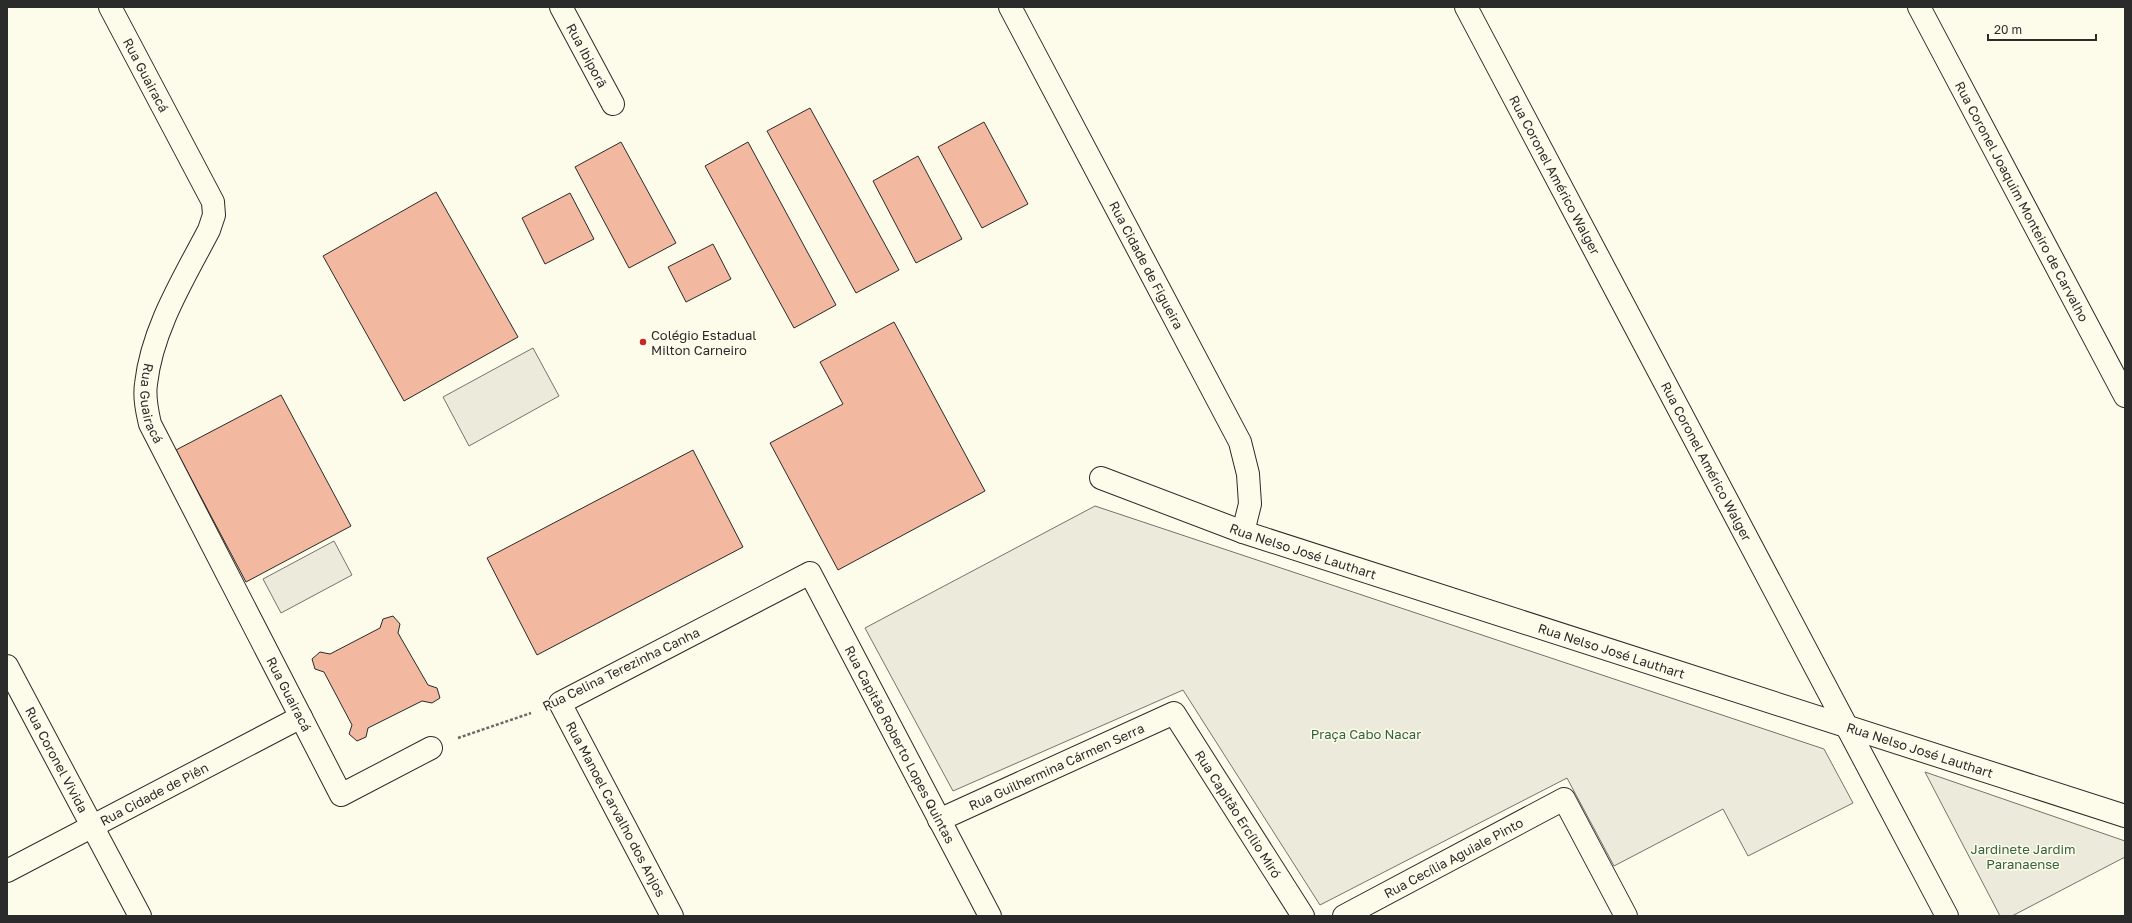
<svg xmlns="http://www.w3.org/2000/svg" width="2132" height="923" viewBox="0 0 2132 923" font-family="'Golos Text',sans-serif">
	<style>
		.green { fill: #ecebdb; stroke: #74746e }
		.building { fill: #f2b8a0; stroke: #2b2b2b }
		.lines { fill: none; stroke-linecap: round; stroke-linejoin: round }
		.minor-casing { stroke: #2b2b2b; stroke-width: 24 }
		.path { stroke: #6a6964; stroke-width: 2.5; stroke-dasharray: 3 2; stroke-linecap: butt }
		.minor { stroke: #fdfbea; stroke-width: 22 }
		.poi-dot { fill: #c62828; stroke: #fdfbea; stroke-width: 1.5 }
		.labels { text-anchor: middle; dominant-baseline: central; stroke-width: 3; stroke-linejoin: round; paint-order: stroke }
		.street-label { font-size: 13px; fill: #2b2b2b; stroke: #fdfbea }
		.poi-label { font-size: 13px; fill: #2b2b2b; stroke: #fdfbea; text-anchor: start }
		.park-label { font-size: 13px; fill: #34623c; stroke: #fdfbea }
	</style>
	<rect width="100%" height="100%" fill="#fdfbea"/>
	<path class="green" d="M533,348L559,396L469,446L443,397Z
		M1095,506L1824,749L1853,803L1748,856L1723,809L1614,866L1567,778L1320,905L1183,690L953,791L865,628Z
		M334,541L352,575L281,613L263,579Z
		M1925,772L2125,841V857L2012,916H2000Z"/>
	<path class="building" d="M810,108L899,270L856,293L767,131Z
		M984,122L1028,204L982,228L938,147Z
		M621,142L676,243L629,268L575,167Z
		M748,142L836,305L794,328L705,166Z
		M918,156L962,239L916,263L873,181Z
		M436,192L518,337L404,401L323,256Z
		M570,193L594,239L545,264L522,218Z
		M713,244L731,279L686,302L668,267Z
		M894,322L985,491L838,570L770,443L843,404L820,362Z
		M281,395L351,526L246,582L176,450Z
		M693,450L743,547L537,655L487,558Z
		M393,616L400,624L398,633L428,685L437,688L440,698L432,703L422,701L368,728L366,737L357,741L349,734L352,725L324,672L315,669L312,659L320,652L330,654L380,628L383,619Z"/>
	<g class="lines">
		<g class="minor-casing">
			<g id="minor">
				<path id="s1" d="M110,7L213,202L214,215L209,230C184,278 152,329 146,384C144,397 147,411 150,424L341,795L431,748"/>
				<path id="s2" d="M561,7L613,104"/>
				<path id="s3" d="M1010,7L1240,442L1248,474L1250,504L1243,532"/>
				<path id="s4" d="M1466,7L1947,916"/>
				<path id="s5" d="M1919,7L2125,396"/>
				<path id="s6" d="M1101,478L1243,532L2125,816"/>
				<path id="s7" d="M7,666L140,916"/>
				<path id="s8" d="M939,820L1174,713L1303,916"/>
				<path id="s9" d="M7,871L301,717"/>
				<path id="s10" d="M672,916L560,703L810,573L990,916"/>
				<path id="s11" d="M1344,916L1564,799L1626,916"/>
			</g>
		</g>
		<path class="path" d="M458,738L531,713"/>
		<use href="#minor" class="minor"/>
	</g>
	<circle class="poi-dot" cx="643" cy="342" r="4"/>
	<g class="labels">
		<g class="street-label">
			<text stroke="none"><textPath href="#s2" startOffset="55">Rua Ibiporã</textPath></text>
			<text stroke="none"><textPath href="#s1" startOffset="77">Rua Guairacá</textPath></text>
			<text stroke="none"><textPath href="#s4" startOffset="190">Rua Coronel Américo Walger</textPath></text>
			<text stroke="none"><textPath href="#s5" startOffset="220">Rua Coronel Joaquim Monteiro de Carvalho</textPath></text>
			<text stroke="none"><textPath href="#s3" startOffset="292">Rua Cidade de Figueira</textPath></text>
			<text stroke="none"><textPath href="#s1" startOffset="437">Rua Guairacá</textPath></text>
			<text stroke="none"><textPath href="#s4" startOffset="514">Rua Coronel Américo Walger</textPath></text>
			<text stroke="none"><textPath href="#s6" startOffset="215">Rua Nelso José Lauthart</textPath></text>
			<text stroke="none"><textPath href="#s6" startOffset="539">Rua Nelso José Lauthart</textPath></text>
			<text transform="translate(621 669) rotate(-26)">Rua Celina Terezinha Canha</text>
			<text stroke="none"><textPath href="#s1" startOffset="761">Rua Guairacá</textPath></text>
			<text stroke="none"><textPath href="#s10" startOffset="716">Rua Capitão Roberto Lopes Quintas</textPath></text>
			<text stroke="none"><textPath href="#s6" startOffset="863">Rua Nelso José Lauthart</textPath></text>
			<text stroke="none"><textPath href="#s7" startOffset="106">Rua Coronel Vivida</textPath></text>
			<text stroke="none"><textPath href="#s8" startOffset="129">Rua Guilhermina Cármen Serra</textPath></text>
			<text stroke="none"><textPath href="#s9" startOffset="166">Rua Cidade de Piên</textPath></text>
			<text transform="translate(616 809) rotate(62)">Rua Manoel Carvalho dos Anjos</text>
			<text stroke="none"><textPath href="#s8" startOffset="378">Rua Capitão Ercílio Miró</textPath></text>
			<text stroke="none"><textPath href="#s11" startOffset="124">Rua Cecília Aguiale Pinto</textPath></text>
		</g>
		<g class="poi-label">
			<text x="651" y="335">Colégio Estadual<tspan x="651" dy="15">Milton Carneiro</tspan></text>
		</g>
		<g class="park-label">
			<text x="1366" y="734">Praça Cabo Nacar</text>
			<text x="2023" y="849">Jardinete Jardim<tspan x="2023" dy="15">Paranaense</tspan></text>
		</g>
	</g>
	<rect width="2132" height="923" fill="none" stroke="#2b2b2b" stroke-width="16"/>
	<path d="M1988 34v6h108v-6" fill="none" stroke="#2b2b2b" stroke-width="2"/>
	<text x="1994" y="34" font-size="12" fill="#2b2b2b" stroke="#fdfbea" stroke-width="3" paint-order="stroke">20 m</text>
</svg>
